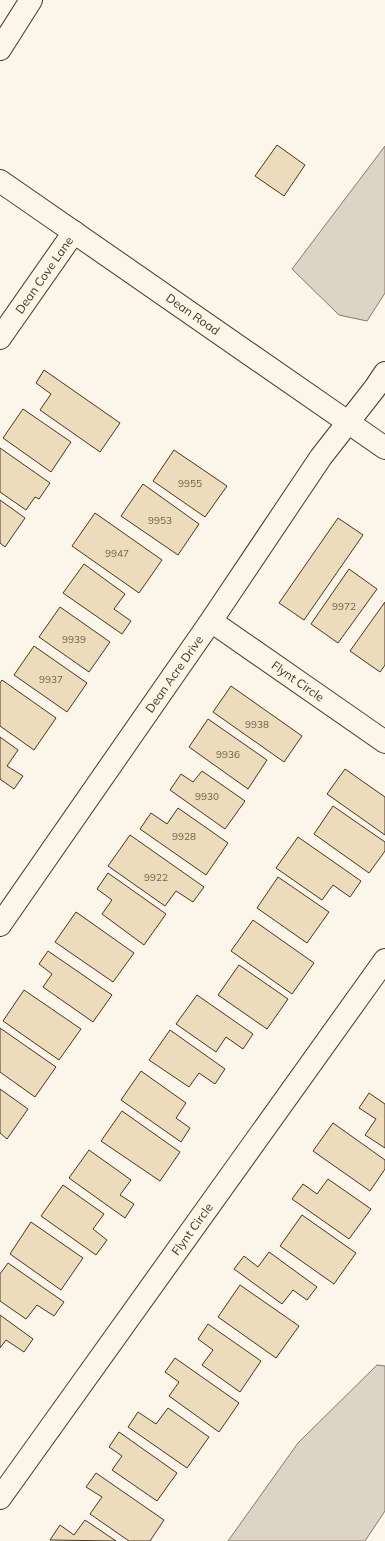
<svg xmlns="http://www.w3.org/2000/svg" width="385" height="1541" viewBox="0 0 385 1541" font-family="Mulish,sans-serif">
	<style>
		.water { fill: #dcd4c6; stroke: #887966 }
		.building { fill: #ecdcbc; stroke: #4a3520 }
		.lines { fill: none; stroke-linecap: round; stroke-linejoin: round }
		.minor-casing { stroke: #4a3520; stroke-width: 24 }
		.major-casing { stroke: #4a3520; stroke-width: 24 }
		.minor { stroke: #fbf6e9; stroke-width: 22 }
		.major { stroke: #fbf6e9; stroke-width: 22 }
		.labels { text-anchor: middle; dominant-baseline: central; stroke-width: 3; stroke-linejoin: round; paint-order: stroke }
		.number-label { font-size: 10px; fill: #725f47 }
		.street-label { font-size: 12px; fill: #4a3520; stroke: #fbf6e9 }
	</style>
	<rect width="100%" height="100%" fill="#fbf6e9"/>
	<path class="water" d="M385,146V293L367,321L339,315L292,269Z
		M377,1365L385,1366V1511L365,1541H228L298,1443Z"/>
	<path class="building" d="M277,145L305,165L284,196L255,176Z
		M44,370L120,423L100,452L40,410L51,394L36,383Z
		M23,409L71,442L51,472L3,438Z
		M0,448L50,483L39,499L35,497L26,510L0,492Z
		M174,450L227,486L205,517L153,481Z
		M143,484L199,524L178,555L121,516Z
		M0,500L25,518L5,547L0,543Z
		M95,513L162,560L139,593L72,546Z
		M338,518L363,535L304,620L279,603Z
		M84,564L125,594L114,609L131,621L122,634L63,593Z
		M349,569L377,589L338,643L311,624Z
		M385,602V665L380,672L350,651Z
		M60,607L110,642L89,672L39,637Z
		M34,646L87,683L67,712L14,675Z
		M2,680L56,718L34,750L0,726V683Z
		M231,686L302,736L284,762L213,712Z
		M208,719L267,760L248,789L189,747Z
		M0,737L18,750L7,766L23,776L14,789L0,779Z
		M345,769L385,797V835L327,794Z
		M202,771L245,801L225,829L170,790L181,774L193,782Z
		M333,806L385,842V851L369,873L314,834Z
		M178,808L228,843L206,875L140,829L151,813L167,824Z
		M130,835L204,887L193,902L176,891L165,906L108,866Z
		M298,837L361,881L350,897L333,885L322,900L276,868Z
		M108,873L166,914L144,945L102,914L112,900L97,889Z
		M278,877L329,912L307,943L257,908Z
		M76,912L134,953L113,982L55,942Z
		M253,920L314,963L292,994L231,951Z
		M48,951L112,995L93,1022L43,987L52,974L39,964Z
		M239,965L288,999L267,1029L218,995Z
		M24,990L81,1029L59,1060L3,1021Z
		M197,995L253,1034L243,1049L226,1037L216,1052L176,1024Z
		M0,1028L56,1067L35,1097L0,1072Z
		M170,1030L225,1069L215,1084L199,1073L189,1087L149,1060Z
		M141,1071L186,1103L176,1118L190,1128L181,1142L121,1100Z
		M0,1089L28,1109L7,1139L0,1133Z
		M369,1093L385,1104V1148L365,1135L376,1119L359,1108Z
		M122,1111L180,1152L160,1181L101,1141Z
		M333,1123L385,1160V1169L370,1191L313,1151Z
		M89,1150L131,1180L120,1195L134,1204L125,1218L69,1178Z
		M328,1179L371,1209L349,1239L292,1199L303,1184L317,1194Z
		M63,1185L104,1214L93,1229L107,1240L96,1255L41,1216Z
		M302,1215L356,1253L334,1284L280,1246Z
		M31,1222L83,1258L61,1290L10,1254Z
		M269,1252L317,1287L307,1300L293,1290L282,1304L234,1269L244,1256L258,1267Z
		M8,1263L64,1302L54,1316L37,1305L26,1319L0,1301V1274Z
		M240,1285L299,1326L276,1358L218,1317Z
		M0,1315L33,1339L24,1352L6,1340L0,1348Z
		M208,1324L261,1361L240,1392L202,1365L213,1350L198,1339Z
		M175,1358L239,1403L219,1432L169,1396L179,1382L165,1372Z
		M168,1408L209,1437L187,1468L128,1427L138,1412L156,1424Z
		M119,1432L177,1473L157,1501L112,1470L122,1456L109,1447Z
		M96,1473L164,1520L150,1541H129L90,1514L102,1497L86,1487Z
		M85,1520L116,1541L50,1540L60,1525L74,1535Z"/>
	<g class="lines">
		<g class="minor-casing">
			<path id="minor" d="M0,49L31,0
				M0,338L74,232
				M211,621L385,742
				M0,925L211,621L321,457L375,388L385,373
				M0,1498L385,960"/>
		</g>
		<g class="major-casing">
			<path id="major" d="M0,181L385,448"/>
		</g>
		<use href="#minor" class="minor"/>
		<use href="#major" class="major"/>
	</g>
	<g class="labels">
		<g class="number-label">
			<text x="190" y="483">9955</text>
			<text x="160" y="520">9953</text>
			<text x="117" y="553">9947</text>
			<text x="344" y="606">9972</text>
			<text x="74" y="639">9939</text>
			<text x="51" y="679">9937</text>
			<text x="257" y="724">9938</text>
			<text x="228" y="754">9936</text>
			<text x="207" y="796">9930</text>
			<text x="184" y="836">9928</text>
			<text x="156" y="877">9922</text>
		</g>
		<g class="street-label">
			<text transform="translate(44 275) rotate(-55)">Dean Cove Lane</text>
			<text transform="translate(193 314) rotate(35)">Dean Road</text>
			<text transform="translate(174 674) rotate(-55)">Dean Acre Drive</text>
			<text transform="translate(298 681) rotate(35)">Flynt Circle</text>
			<text transform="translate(192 1229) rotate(-54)">Flynt Circle</text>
		</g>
	</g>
</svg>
